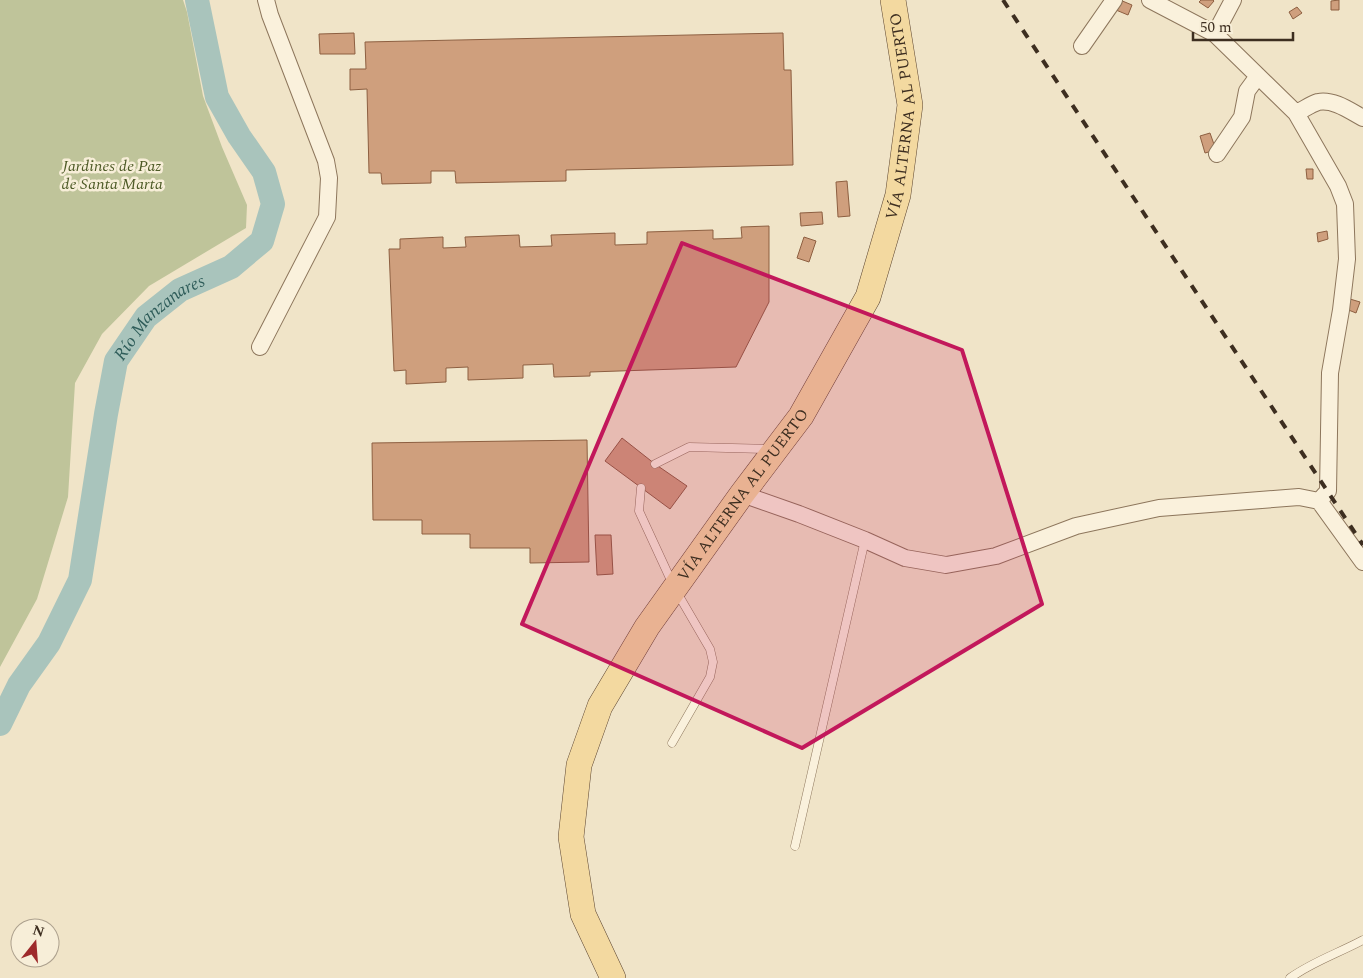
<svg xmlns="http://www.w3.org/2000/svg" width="1363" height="978" viewBox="0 0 1363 978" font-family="Spectral,serif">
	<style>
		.cemetery { fill: #bfc49a }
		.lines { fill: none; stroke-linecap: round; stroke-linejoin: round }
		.river { stroke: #a9c4bc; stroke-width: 24 }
		.building { fill: #cf9f7d; stroke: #8d5f41 }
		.service-casing { stroke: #8d765c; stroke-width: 9 }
		.minor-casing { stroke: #8d765c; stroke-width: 18 }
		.primary-casing { stroke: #5b4430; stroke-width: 26 }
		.service { stroke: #faf1dc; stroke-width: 8 }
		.minor { stroke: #faf1dc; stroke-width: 16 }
		.primary { stroke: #f3d9a0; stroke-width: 25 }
		.rail { stroke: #3d2e20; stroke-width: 4; stroke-dasharray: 9 9; stroke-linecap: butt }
		.marked { fill: #c2185b; fill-opacity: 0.2; stroke: #c2185b; stroke-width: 4; stroke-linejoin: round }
		.labels { text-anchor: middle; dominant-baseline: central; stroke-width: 5; stroke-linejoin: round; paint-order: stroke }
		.street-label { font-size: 16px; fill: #3d2e20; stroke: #f7eed8 }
		.park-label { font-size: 16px; font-style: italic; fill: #4d5a26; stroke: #f7eed8 }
		.water-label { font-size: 18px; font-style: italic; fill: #2f5d5a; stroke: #f7eed8 }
	</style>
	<rect width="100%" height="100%" fill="#f0e4c8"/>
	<path class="cemetery" d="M0,0H183L187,12L203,96L222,147L247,205L246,228L149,286L102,334L75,383L68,497L37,599L0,667Z"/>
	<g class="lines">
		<path class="river" id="s1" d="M0,724L19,685L49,643L80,580L106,414L116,361L146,317L180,290L231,267L262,241L273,204L264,172L239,136L217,97L197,0"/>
	</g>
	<path class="building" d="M1120,0L1132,5L1128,15L1116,10Z
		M1201,0H1213L1214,1L1208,8L1199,2Z
		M1339,0V10H1331V1Z
		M1297,7L1302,13L1293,19L1289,12Z
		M354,33L355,54H320L319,34Z
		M783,33L784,70H791L793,165L566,170V181L456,183L455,171H431V183L382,184L381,173H369L367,89L350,90V69H366L365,42Z
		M1210,133L1216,150L1205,153L1200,136Z
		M1306,169H1313V179H1307Z
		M847,181L850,216L838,217L836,182Z
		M822,212L823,224L801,226L800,213Z
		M769,226V302L736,367L590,372V376L554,377L553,364L523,365V378L468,380V367L446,368V382L406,384V370L394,371L389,249H400V239L443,237V248L466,247L465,237L519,235L520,247L552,246L551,235L615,233V245L647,244V232L713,230V239L742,238L741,227Z
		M1327,231L1328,239L1318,242L1317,233Z
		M804,237L816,241L809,262L797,258Z
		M1350,299L1360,302L1356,313L1346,309Z
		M622,438L655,464L687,486L670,509L605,461Z
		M587,440L589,562L530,563V548H470V534H422V520H373L372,443Z
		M595,535H611L613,574L597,575Z"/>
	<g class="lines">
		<g class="service-casing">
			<path id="service" d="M655,464L689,447L769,449
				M641,488L639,511L675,589L710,649L713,662L710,677L672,743
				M795,846L865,540
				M1290,978C1312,962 1339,953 1363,940"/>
		</g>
		<g class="minor-casing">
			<path id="minor" d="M1150,0L1215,34L1296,113L1338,186L1345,204L1347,259L1341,310L1330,373L1328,491L1319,501
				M1215,34L1233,0
				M1082,46L1114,0
				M1296,113C1303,110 1311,104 1318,102C1334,99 1350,111 1363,118
				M1217,154L1242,117L1247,91L1258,76
				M260,347L327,217L329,178L326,161L270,15L266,0
				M742,494L799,514L865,540L905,558L946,565L996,556L1076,526L1159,508L1299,497L1319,501L1363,562"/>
		</g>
		<g class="primary-casing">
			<g id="primary">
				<path id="s2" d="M613,978L583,914L571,837L579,765L600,706L647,627L742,494L801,416L868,297L898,195L910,105L893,0"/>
			</g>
		</g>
		<use href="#service" class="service"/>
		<use href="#minor" class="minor"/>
		<use href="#primary" class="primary"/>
		<path class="rail" d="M1003,0L1363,545"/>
	</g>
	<path class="marked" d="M682,243L962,350L1042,604L802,748L522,624Z"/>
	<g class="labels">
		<g class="street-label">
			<text stroke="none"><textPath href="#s2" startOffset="959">VÍA ALTERNA AL PUERTO</textPath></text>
			<text stroke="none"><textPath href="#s2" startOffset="539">VÍA ALTERNA AL PUERTO</textPath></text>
		</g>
		<g class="park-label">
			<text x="112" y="166">Jardines de Paz<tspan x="112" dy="18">de Santa Marta</tspan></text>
		</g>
		<g class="water-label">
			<text stroke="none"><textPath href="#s1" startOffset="450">Río Manzanares</textPath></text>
		</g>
	</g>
	<g transform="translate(35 943) rotate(17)"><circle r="24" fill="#f7eed8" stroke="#ada18e"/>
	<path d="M0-4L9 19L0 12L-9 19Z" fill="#9e2a2b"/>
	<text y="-8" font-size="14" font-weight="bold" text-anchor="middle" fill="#3d2e20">N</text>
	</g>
	<path d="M1193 32v8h100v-8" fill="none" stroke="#3d2e20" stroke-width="2.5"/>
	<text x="1200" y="32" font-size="15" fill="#3d2e20" stroke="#f7eed8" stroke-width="4" paint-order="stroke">50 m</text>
</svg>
